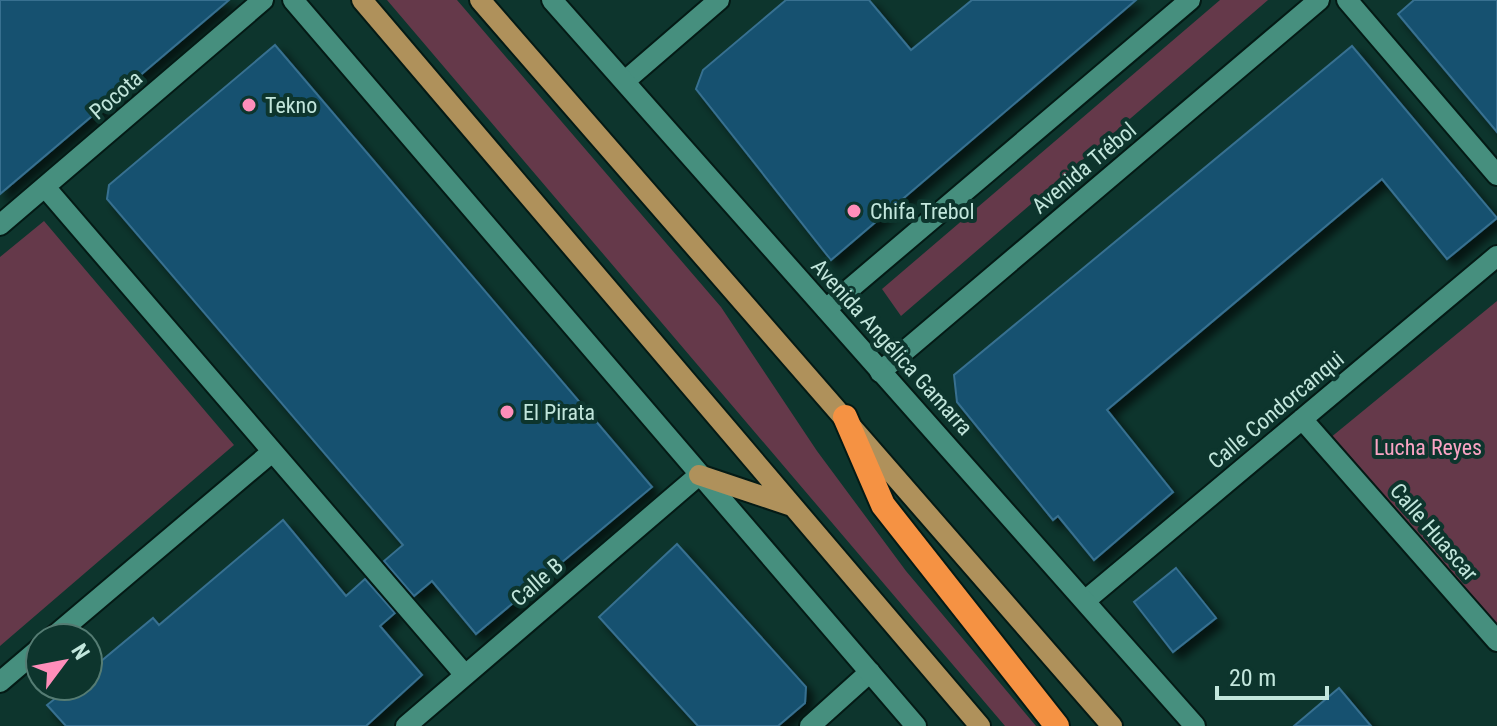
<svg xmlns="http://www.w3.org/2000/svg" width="1497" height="726" viewBox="0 0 1497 726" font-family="'Roboto Condensed',sans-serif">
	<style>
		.green { fill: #65394a }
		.building { fill: #155170; stroke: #377090; stroke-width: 2; filter: url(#shadow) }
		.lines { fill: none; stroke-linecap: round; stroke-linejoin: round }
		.minor-casing { stroke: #041a15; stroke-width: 24 }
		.tertiary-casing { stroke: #041a15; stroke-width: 24 }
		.secondary-casing { stroke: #041a15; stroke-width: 24 }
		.primary-casing { stroke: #041a15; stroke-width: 24 }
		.motorway-casing { stroke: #041a15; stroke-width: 28 }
		.minor { stroke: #468f7e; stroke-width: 20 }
		.tertiary { stroke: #468f7e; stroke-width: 20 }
		.secondary { stroke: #468f7e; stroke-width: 20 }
		.primary { stroke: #af915b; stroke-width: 20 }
		.motorway { stroke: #f59243; stroke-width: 24 }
		.poi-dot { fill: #ff8eba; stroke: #0d352d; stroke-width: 3 }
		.labels { text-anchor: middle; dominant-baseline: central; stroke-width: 8; stroke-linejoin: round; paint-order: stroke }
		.street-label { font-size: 22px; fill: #c2e6dc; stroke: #0d352d }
		.poi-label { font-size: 22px; fill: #c2e6dc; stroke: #0d352d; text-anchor: start }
		.park-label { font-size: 22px; fill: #faa4c4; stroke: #0d352d }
	</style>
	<defs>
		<filter id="shadow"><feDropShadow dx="7" dy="7" stdDeviation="4" flood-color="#0009"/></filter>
	</defs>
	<rect width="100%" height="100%" fill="#0d352d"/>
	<path class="green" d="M387,0H457L721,307L817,451L906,571L1036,726H1005Z
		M1220,0H1268L901,316L882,289Z
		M44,221L234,445L0,646V257Z
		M1497,301V632L1330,438Z"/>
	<path class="building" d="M0,0H229L0,194Z
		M786,0H869L911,50L972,0H1136L831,260L696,89L703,70Z
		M1414,0H1497V132L1398,14Z
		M275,45L652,487L476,634L432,581L414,596L384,561L403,545L107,199L109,185Z
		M1352,46L1497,218L1447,259L1382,179L1107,410L1173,492L1094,560L1058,516L1053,520L957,402L954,375Z
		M283,520L346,596L365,579L395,613L380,626L422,675L366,726H66L47,705L71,686H88V672L153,618L159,625Z
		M677,544L806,687L805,703L778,726H698L599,617Z
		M1176,568L1216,618L1173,652L1134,602Z
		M1339,688L1371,726H1294Z"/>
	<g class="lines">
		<g class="minor-casing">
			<path id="minor" d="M1347,0L1497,175
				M625,81L719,0
				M45,187L465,675
				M0,225L263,0
				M1302,419L1497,641
				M1086,600L1497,256
				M52,638L272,452
				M0,682L40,648
				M406,726L699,475
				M810,726L870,672"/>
		</g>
		<g class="tertiary-casing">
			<path id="tertiary" d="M826,309L1190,0
				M880,372L1319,0"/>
		</g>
		<g class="secondary-casing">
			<path id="secondary" d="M293,0L916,726
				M552,0L1195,726"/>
		</g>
		<g class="primary-casing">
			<path id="primary" d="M362,0L980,726
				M480,0L1112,726
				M699,475L789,505"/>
		</g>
		<g class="motorway-casing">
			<path id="motorway" d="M845,417L883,505L1057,726"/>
		</g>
		<use href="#minor" class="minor"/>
		<use href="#tertiary" class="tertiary"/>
		<use href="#secondary" class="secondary"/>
		<use href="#primary" class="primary"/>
		<use href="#motorway" class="motorway"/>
	</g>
	<g class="poi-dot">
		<circle cx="249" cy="105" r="8"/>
		<circle cx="854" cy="211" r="8"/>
		<circle cx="507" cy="412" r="8"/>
	</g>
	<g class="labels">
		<g class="street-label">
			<text transform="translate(116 95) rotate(-41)">Pocota</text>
			<text transform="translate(1084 168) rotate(-40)">Avenida Trébol</text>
			<text transform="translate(892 347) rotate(48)">Avenida Angélica Gamarra</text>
			<text transform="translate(1276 410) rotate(-40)">Calle Condorcanqui</text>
			<text transform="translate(1434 532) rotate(49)">Calle Huascar</text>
			<text transform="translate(537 582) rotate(-41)">Calle B</text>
		</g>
		<g class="poi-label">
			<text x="265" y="105">Tekno</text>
			<text x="870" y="211">Chifa Trebol</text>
			<text x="523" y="412">El Pirata</text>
		</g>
		<g class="park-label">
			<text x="1428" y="447">Lucha Reyes</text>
		</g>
	</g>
	<g transform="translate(64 662) rotate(58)"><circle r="38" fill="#0d352d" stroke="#557c73" stroke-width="2"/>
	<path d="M0-6L14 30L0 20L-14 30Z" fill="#ff8eba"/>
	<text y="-12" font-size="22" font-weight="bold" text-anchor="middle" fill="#c2e6dc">N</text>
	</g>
	<path d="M1217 686v12h110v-12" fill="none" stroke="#c2e6dc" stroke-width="4"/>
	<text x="1229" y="686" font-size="24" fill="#c2e6dc" stroke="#0d352d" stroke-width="6" paint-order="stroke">20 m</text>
</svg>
